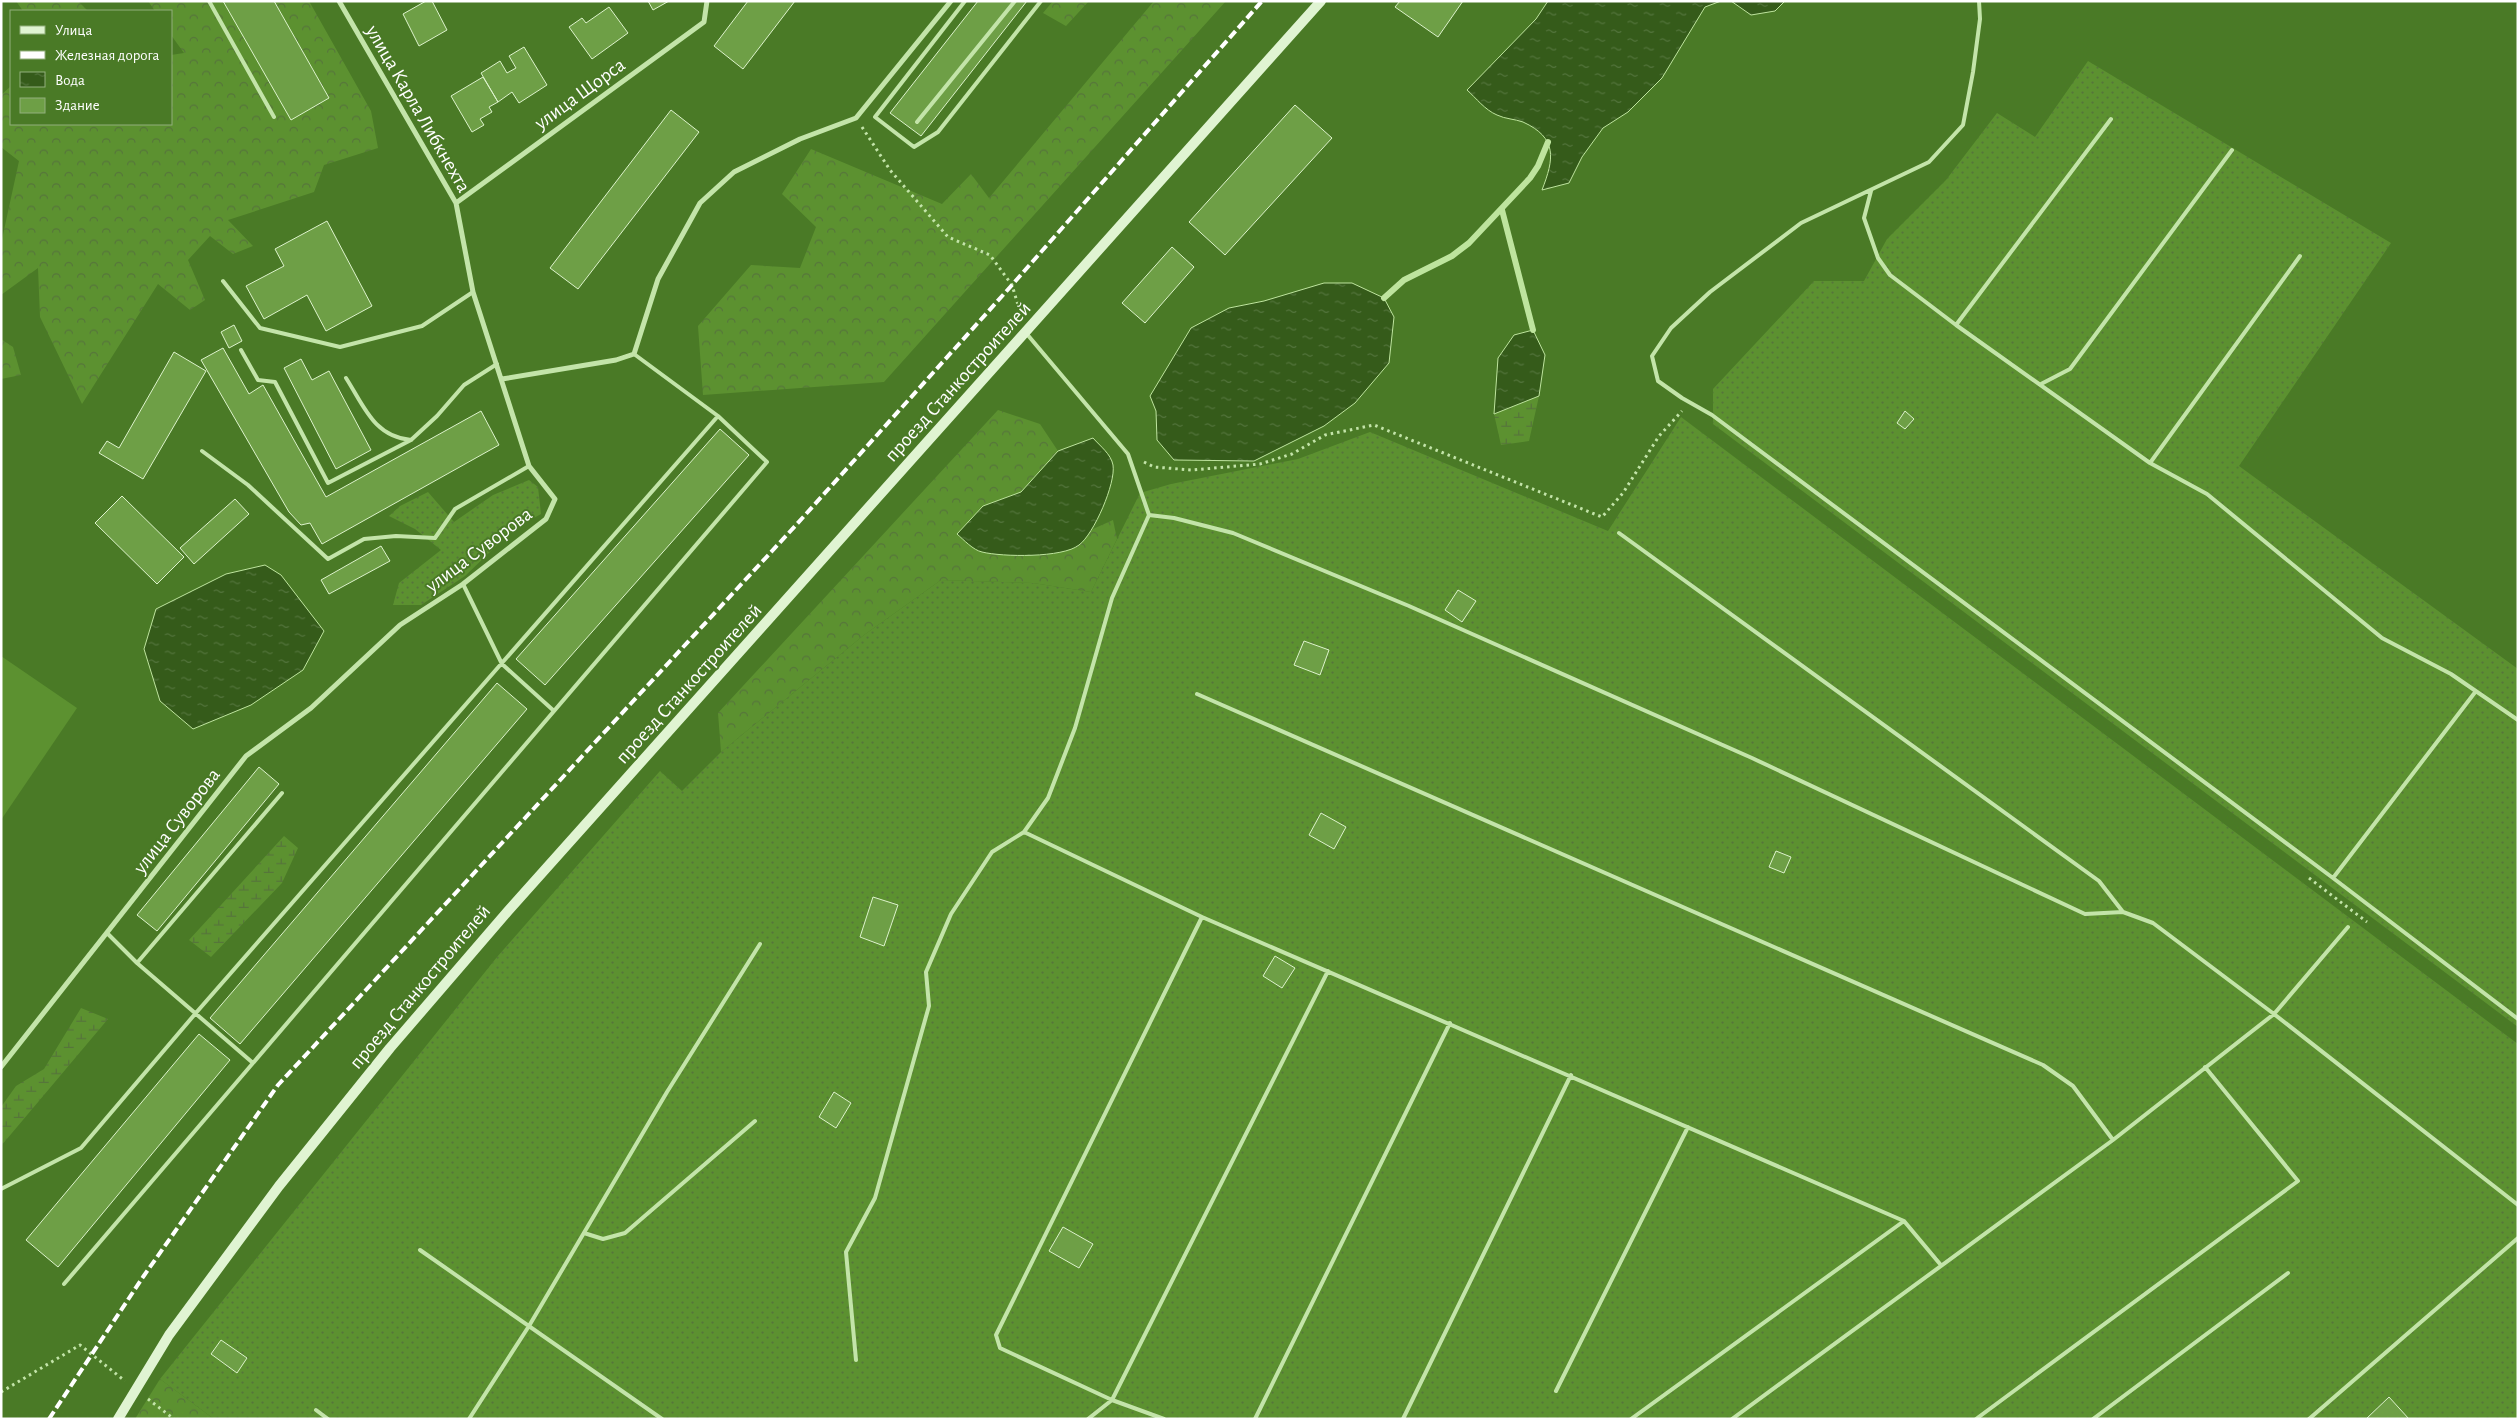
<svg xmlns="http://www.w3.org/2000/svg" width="2519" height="1420" viewBox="0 0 2519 1420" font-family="'Alegreya Sans',sans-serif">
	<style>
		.grass { fill: url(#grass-dots) }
		.forest { fill: url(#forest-crowns) }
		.wetland { fill: url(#wetland-marsh) }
		.pitch { fill: #5c9130 }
		.water { fill: url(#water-ripples); stroke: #bee49e }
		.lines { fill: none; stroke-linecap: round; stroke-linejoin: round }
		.stream { stroke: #bee49e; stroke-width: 6 }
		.building { fill: #6e9f46; stroke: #ddf3cc }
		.path { stroke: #c3e4a9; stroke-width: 3; stroke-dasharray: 2.5 4; stroke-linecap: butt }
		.lane { stroke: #c3e4a9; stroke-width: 4 }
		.street { stroke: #c3e4a9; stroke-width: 5 }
		.secondary { stroke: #e0f4d2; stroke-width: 10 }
		.rail { stroke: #fff; stroke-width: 4; stroke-dasharray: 9 4; stroke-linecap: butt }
		.labels { text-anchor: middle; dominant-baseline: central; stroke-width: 4; stroke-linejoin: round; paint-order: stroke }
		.street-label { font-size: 20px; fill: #fff; stroke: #4a7a26 }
	</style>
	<defs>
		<pattern id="grass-dots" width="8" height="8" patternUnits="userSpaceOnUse" patternTransform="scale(1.25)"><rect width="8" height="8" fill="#5c9130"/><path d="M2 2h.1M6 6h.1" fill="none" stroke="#56753b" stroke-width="1.8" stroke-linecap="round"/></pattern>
		<pattern id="forest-crowns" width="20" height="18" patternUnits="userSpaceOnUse" patternTransform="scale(1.25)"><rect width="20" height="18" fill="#5c9130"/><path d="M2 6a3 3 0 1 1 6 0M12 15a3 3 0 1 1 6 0" fill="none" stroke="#56753b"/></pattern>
		<pattern id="wetland-marsh" width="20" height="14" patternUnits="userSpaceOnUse" patternTransform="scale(1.25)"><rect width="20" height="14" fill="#5c9130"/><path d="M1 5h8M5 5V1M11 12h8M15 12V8" fill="none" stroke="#56753b"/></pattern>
		<pattern id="water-ripples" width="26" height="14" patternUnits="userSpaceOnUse" patternTransform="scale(1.25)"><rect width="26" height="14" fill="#355b1a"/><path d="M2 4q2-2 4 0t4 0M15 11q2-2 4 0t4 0" fill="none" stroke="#53743c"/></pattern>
	</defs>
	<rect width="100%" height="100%" fill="#4a7a26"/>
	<path class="grass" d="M2088,61L2391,243L2239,466L2518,669V1027L1713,424V389L1814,281H1864L1887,239L1946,180L1997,113L2035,137Z
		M1681,417L2518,1044V1419H214L160,1379L497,957L660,771L682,791L721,752L864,635L941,580L1033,583L1091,592L1140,493L1171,484L1298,459L1370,432L1608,531Z
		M529,480L538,487L541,514L514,529L465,576L421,605H393L399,583L441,550L415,529L389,516L400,506L428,492L454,522L493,495Z"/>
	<path class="forest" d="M16,1H78L88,11H23Z
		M148,1H309L371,111L378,148L324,165L314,192L228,220L253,246L233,254L210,236L188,260L205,300L190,310L158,284L82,404L40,317L38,268L1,295V244L19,161L1,147V95L11,86V124H171V55L184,53L171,35V11H155Z
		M1053,1H1089L1066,26L1043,13Z
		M1154,1H1226L884,382L703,395L698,326L751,265L800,268L816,227L782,194L811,149L942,204L971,174L989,198Z
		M1,339L13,347L21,375L1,379Z
		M998,410L1040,424L1058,451L1021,492L983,506L957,535L1078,546L1093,529L1113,520L1117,539L1091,592L1033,583L941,580L864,635L721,752L718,713Z
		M160,1379L214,1419H135Z"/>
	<path class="wetland" d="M1539,396L1529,441L1501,445L1494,414Z
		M284,836L298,848L282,883L211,957L189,940Z
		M81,1008L108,1019L1,1146V1107L16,1086L44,1069Z"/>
	<path class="pitch" d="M1,656L77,708L1,820Z"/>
	<path class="water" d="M1548,1H1721L1705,7L1662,78L1628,112L1603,128L1582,157L1569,183L1542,190C1554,159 1558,138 1523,122C1515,119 1505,119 1497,115C1485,110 1476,98 1467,90L1536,19Z
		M1731,1H1785L1775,11L1751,15Z
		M1324,283H1352L1384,298L1394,317L1389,363L1355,403L1324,426L1254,461L1174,460L1157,440L1156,411L1150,396L1191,328L1229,308L1264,301Z
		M1533,330L1545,355L1539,396L1494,414L1498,358L1514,335Z
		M1093,438C1100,446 1111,454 1113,465C1116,483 1094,534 1079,545C1063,558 1002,557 982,552C973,550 964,540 957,534L983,506L1021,492L1058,451Z
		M265,565L281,575L324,631L303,670L251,705L193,729L160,701L144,649L156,609L226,574Z"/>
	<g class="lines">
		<path class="stream" d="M1502,210L1533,330
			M1384,298L1404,280L1452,256L1469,243L1530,178L1538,166L1548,142"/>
	</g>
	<path class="building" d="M223,1H274L329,98L291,120Z
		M426,1H432L447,30L419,46L403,14Z
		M648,1H669L653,10Z
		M748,1H795L743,69L714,46Z
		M978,1H1027L921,136L890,113Z
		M1400,1H1463L1438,37L1395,7Z
		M609,7L628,33L592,59L569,27L582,18L586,23Z
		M524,47L547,85L519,103L512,92L498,102L481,73L500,61L507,73L516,68L509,56Z
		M483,77L498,102L489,107L492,112L480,119L484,125L472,132L451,96Z
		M1295,105L1332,138L1225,255L1189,222Z
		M671,110L699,132L578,289L550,268Z
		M327,221L372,306L326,331L307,295L264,319L246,286L284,266L275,249Z
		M1172,247L1194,267L1145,323L1122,303Z
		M234,325L242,341L229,348L221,332Z
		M223,348L249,394L263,385L326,497L481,411L499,445L322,544L310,523L301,525L289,512L201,360Z
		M174,352L206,371L143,479L99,453L107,441L119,448Z
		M301,359L312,380L329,371L371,450L336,469L284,368Z
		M1905,411L1914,419L1905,429L1897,423Z
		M720,429L749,455L545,685L516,659Z
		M122,496L184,557L157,584L95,523Z
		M235,499L249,514L194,564L180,548Z
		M381,546L390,561L329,594L321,580Z
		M1458,590L1476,601L1462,622L1445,610Z
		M1304,641L1329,650L1320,675L1294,665Z
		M497,683L527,709L240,1044L210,1018Z
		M259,767L279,784L157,931L137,915Z
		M1321,813L1346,827L1334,849L1309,835Z
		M1776,851L1791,857L1784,873L1769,867Z
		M873,897L898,905L884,946L860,937Z
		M1275,956L1295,968L1282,988L1263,976Z
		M199,1034L230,1060L58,1267L26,1240Z
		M834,1092L851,1103L836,1128L819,1117Z
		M1063,1227L1093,1244L1079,1268L1049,1251Z
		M221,1340L247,1358L237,1373L211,1354Z
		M2389,1397L2409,1419H2366Z"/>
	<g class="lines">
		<path class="path" d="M862,127L890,170L948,237L990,255L1012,285L1021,315
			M1144,462L1154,467L1192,470L1260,464L1292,454L1325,435L1374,425L1602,517L1623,493L1659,436L1682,411
			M2309,878L2367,922
			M1,1392L80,1345L125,1381
			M148,1399L174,1419"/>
		<path class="lane" d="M209,1L274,117
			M965,1L875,117L914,147L938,132L1041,1
			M1979,1L1980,19L1973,72L1963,125L1929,162L1801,223L1710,292L1671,328L1652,356L1658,381L1682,398L1712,415L2333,878L2518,1019
			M917,122L1015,1
			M1871,191L1864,218L1878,258L1890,275L1956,325L2150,463L2207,494L2382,638L2451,674L2518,720
			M223,281L260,328L340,347L422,326L473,292
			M1956,325L2111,119
			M241,350L258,380L275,382L328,483L411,440L437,416L464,385L497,364
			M346,378C364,406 374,437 411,440
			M2041,384L2070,369L2232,150
			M202,451L248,485L328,559L364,539L396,536L435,538L455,509L529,466
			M2150,463L2300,256
			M1149,515L1174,518L1233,533L1409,606L1752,758L2085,914L2123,912L2153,923L2274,1014L2518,1205
			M1619,533L2099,881L2123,912
			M463,584L502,664L554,711
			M1197,694L2043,1065L2073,1086L2113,1140
			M1024,832L1048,798L1075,728L1112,598L1149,515L1128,454L1026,333
			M2333,878L2476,691
			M108,934L137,963L253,1063
			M137,963L282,793
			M1,1189L81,1148L195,1014L718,416L634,354
			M584,1233L603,1239L625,1233L755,1121
			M420,1250L662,1419
			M64,1284L767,462L718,416
			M856,1360L846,1252L875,1198L929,1006L926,972L951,914L992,852L1024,832L1202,917L1904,1221L1940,1264
			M1556,1391L1688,1127
			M316,1410L328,1419
			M469,1419L529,1326L667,1092L760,944
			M1088,1419L1112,1400L1328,971
			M1164,1419L1112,1400L1000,1348L996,1335L1202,917
			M1255,1419L1450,1023
			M1403,1419L1571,1075
			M1631,1419L1904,1221
			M1732,1419L2113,1140L2274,1014L2348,927
			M1976,1419L2298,1181L2205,1067
			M2093,1419L2288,1273
			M2309,1419L2518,1238"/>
		<path class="street" d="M456,203L704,22L707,1
			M502,379L616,360L634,354L658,279L700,203L734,172L800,139L856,118L951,1
			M1,1067L246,756L311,708L400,625L463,584L546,519L555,499L529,466L473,292L456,203L339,1"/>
		<path class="secondary" d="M118,1419L169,1335L279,1186L390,1048L508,911L1321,1"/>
		<path class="rail" d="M49,1419L143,1277L278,1085L797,524L1012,285L1262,1"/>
	</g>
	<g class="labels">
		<g class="street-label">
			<text transform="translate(580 94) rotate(-36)">улица Щорса</text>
			<text transform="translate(418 109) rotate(60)">улица Карла Либкнехта</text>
			<text transform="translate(958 382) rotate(-48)">проезд Станкостроителей</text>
			<text transform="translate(479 550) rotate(-37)">улица Суворова</text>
			<text transform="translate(689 684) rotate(-48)">проезд Станкостроителей</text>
			<text transform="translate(177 821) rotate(-52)">улица Суворова</text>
			<text transform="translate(420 987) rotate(-50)">проезд Станкостроителей</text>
		</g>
	</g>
	<rect width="2519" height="1420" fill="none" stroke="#ffffff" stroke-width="5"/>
	<rect x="10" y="10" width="162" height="115" fill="#4a7a26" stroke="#92af7d"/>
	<rect x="20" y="26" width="25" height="8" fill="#e0f4d2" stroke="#92af7d"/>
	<text x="55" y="35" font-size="15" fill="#ffffff">Улица</text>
	<rect x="20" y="51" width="25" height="8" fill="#ffffff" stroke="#92af7d"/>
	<text x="55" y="60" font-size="15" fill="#ffffff">Железная дорога</text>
	<rect x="20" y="72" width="25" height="15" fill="url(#water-ripples)" stroke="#92af7d"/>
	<text x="55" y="85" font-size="15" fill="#ffffff">Вода</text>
	<rect x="20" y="98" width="25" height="15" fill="#6e9f46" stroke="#92af7d"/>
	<text x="55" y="110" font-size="15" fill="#ffffff">Здание</text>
</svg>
